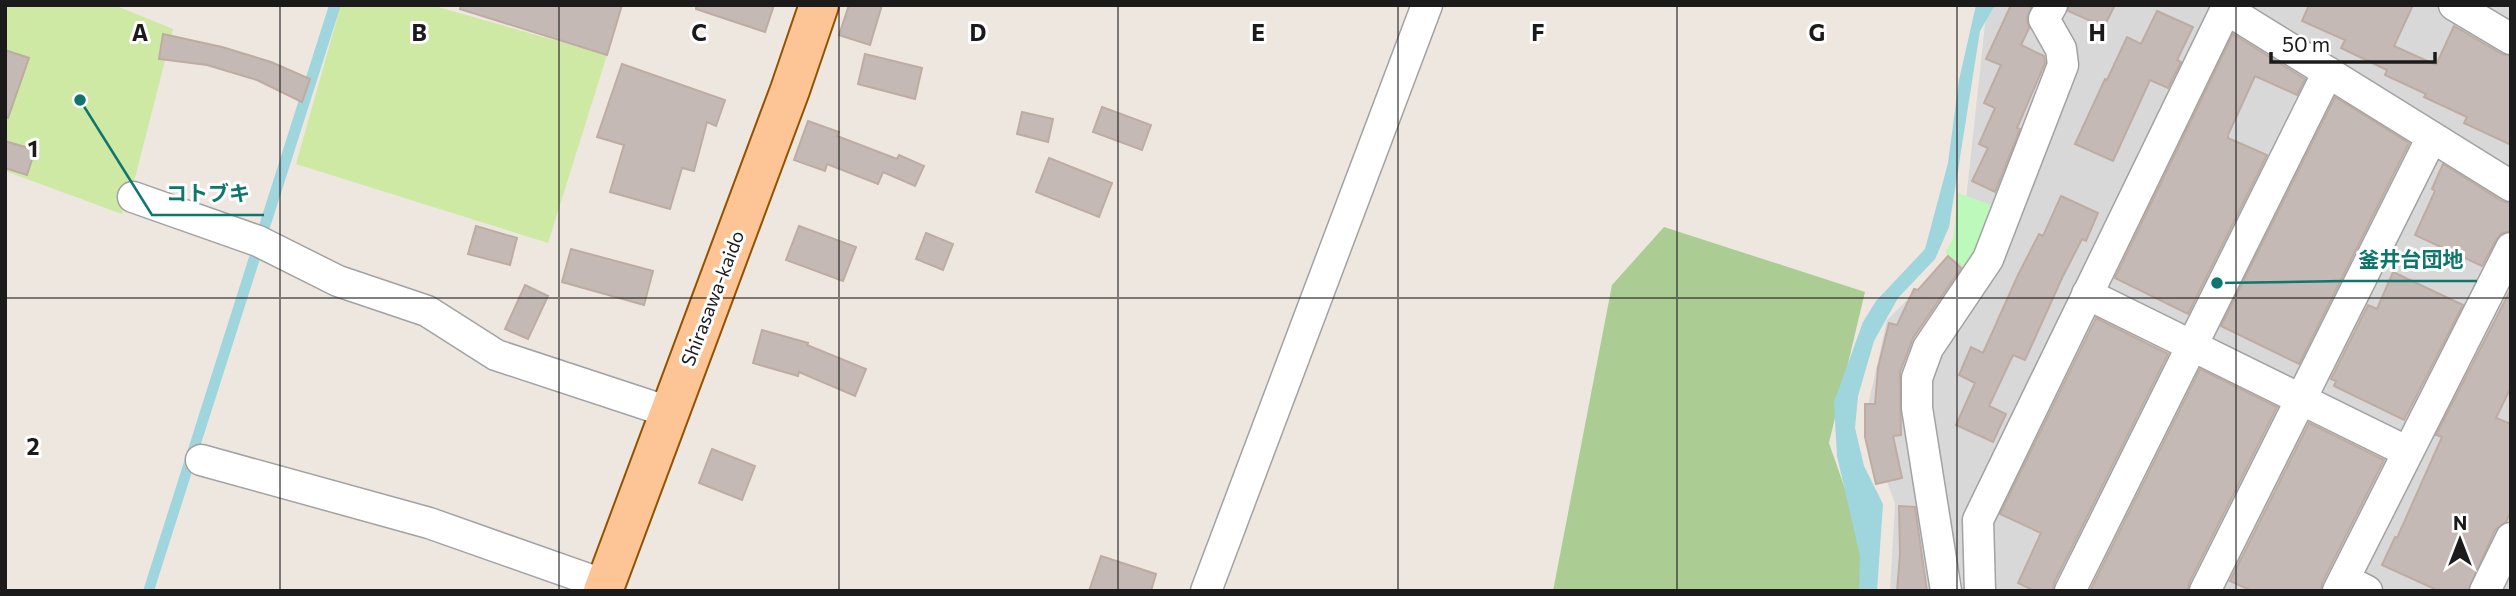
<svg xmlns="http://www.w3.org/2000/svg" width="2516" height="596" viewBox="0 0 2516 596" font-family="Commissioner,'Noto Sans JP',sans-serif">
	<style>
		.residential { fill: #d9d8d8 }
		.grass { fill: #cde9a4 }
		.forest { fill: #abcd94 }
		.park { fill: #bcf9ba }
		.water { fill: #9fd5dc }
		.building { fill: #c4b9b4; stroke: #beaca2; stroke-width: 2 }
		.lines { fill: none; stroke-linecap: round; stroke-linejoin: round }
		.minor-casing { stroke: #a2a2a2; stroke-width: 33 }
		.major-casing { stroke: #925200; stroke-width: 42 }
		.minor { stroke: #fff; stroke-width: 30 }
		.major { stroke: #fdc595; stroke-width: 38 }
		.grid { fill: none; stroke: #1b1b1b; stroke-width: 2; stroke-opacity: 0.55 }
		.labels { text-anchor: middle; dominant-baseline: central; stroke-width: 6; stroke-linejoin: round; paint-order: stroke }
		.street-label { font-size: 19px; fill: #1b1b1b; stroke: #fff }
		.grid-label { font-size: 23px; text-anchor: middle; font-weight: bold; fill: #1b1b1b; stroke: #fff; stroke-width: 6; stroke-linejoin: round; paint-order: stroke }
		.leader { fill: none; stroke: #0f766e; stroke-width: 2.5 }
		.callout-dot { fill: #0f766e; stroke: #fff; stroke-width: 2.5 }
		.callout-label { font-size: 21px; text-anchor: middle; font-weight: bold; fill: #0f766e; stroke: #fff; stroke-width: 6; stroke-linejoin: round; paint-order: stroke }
	</style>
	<rect width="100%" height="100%" fill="#ede7e0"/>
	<path class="residential" d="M1992,5H2511V591H1890L1895,504L1865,419L1887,320L1961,246L1986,15Z"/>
	<path class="grass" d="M5,5H114L173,29L136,174L122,214L5,171Z
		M341,5H431L607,55L548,243L296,164Z"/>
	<path class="forest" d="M1664,227L1865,292L1829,443L1874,572L1871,591H1553L1612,285Z"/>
	<path class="park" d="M1958,193L1998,207L1971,272L1945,252L1953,239Z"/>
	<path class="water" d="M329,5H341L154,591H143Z
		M1976,5H1995L1980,31L1949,227L1935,259L1898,298L1874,341L1858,396L1855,428L1864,466L1883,504L1877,591H1859L1860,556L1837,456L1834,402L1863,322L1876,301L1925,249L1948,163L1959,80Z"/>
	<path class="building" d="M461,5H622L607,55L460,9Z
		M696,5H774L765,32L696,9Z
		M849,5H882L870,45L839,35Z
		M2011,5H2032L2027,18L2029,28L2021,45L2044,56L2045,63L2017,128L2020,129L1995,192L1972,181L1988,148L1979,144L1995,108L1984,103L2001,65L1986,59Z
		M2069,5H2115L2104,27L2068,11Z
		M2309,5H2413L2394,46L2436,65L2454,26L2502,54L2511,56V145L2464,123L2467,117L2424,97L2426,94L2385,75L2387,70L2341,48L2345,40L2302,21Z
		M2157,11L2193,27L2177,60L2181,62L2168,88L2150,80L2113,161L2075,144L2105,79L2107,80L2127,37L2141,44Z
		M163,34L222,47L271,62L310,79L302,102L257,80L207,65L159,59Z
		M2233,34L2305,79L2297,95L2255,76L2228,135V138L2267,155L2188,314L2115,278Z
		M5,50L29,58L8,118L5,117Z
		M865,54L922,68L915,99L858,84Z
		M622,64L725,100L716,126L707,122L694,171L682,168L670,209L610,192L624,145L597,137Z
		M2335,97L2409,143L2299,364L2221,326Z
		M1102,107L1151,125L1142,150L1093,132Z
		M1022,112L1053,119L1048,142L1017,134Z
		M808,121L839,132L837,136L897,159L899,155L924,166L915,186L883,172L878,184L827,164L825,171L794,160Z
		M5,141L35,150L27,175L5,168Z
		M1049,158L1112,183L1099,217L1036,192Z
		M2443,164L2502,201L2511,203V231L2502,233L2496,240L2482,266L2415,235L2435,191L2432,189Z
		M2061,196L2098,213L2086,241L2082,239L2062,278L2025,360L2013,355L1989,406L2006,414L1993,442L1956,425L1975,383L1959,375L1971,347L1983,353L2018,275L2039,234L2043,236Z
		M476,226L517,238L510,265L468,254Z
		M799,226L856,247L843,281L786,260Z
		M926,233L953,244L943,270L916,259Z
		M571,249L653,271L644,305L562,282Z
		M1948,256L1961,268L1913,338L1900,372L1901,435L1893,436L1902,478L1876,484L1865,437V404H1875L1878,368L1889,323L1897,325L1914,289L1918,290Z
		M2393,272L2463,305L2404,420L2334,386L2336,381L2331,379L2368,305L2377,309Z
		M525,285L548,296L528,339L505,329Z
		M2511,289V387L2496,418L2511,424V511L2506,522L2495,530L2468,591H2439L2382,565L2395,537L2397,538L2442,437L2436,435Z
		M2096,318L2168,354L2054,583L2053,591H2035L2018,583L2041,533L2000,514Z
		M762,330L808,343L807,345L866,369L855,396L799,372L798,376L753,363Z
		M2200,369L2277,407L2189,583L2188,591H2090Z
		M2309,423L2384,460L2322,583L2321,591H2252L2230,581Z
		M712,449L755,466L742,500L699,483Z
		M1899,506L1915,507L1927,591H1897L1900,554Z
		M1101,556L1156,574L1151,591H1089Z"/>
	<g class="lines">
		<g class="minor-casing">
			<path id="minor" d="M2454,5L2511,39
				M133,197L258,241L338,281L427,311L496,355L669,412
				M2087,294L2408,452
				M201,460L429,523L605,585
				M2344,579L2367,591
				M1206,591L1427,5
				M1946,591L1917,408V378L1928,348L1988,259L2063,65L2061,49L2044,19L2052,5
				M1980,591L1978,520L2226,9L2511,186
				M2070,591L2328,72
				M2205,591L2432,137
				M2338,591L2511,248
				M2485,591L2511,538"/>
		</g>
		<g class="major-casing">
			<path id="major" d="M603,591L790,90L819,5"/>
		</g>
		<use href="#minor" class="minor"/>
		<use href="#major" class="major"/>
	</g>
	<path class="grid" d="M280,5V591M559,5V591M839,5V591M1118,5V591M1398,5V591M1677,5V591M1957,5V591M2236,5V591M5,298H2511"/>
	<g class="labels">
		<g class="street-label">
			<text transform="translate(712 298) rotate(-69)">Shirasawa-kaido</text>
		</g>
	</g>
	<g class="grid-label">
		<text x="140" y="41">A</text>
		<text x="419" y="41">B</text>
		<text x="699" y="41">C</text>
		<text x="978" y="41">D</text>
		<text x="1258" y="41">E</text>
		<text x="1538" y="41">F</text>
		<text x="1817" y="41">G</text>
		<text x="2097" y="41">H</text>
		<text x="33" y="157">1</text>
		<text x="33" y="455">2</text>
	</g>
	<path class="leader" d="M80 100L152 215H264M2217 283L2344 281H2477"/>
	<g class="callout-dot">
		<circle cx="80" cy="100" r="7"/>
		<circle cx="2217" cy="283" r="7"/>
	</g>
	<g class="callout-label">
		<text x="208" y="201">コトブキ</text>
		<text x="2411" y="267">釜井台団地</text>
	</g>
	<rect width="2516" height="596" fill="none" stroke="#1b1b1b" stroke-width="14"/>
	<g transform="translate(2460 540)" stroke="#ffffff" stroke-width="5" paint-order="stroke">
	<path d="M0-5L12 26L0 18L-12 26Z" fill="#1b1b1b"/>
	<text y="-10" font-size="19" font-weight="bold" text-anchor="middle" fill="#1b1b1b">N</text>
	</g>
	<path d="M2271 52v10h164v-10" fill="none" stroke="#1b1b1b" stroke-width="3.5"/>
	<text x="2282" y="52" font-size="21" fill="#1b1b1b" stroke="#ffffff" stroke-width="5" paint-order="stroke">50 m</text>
</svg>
